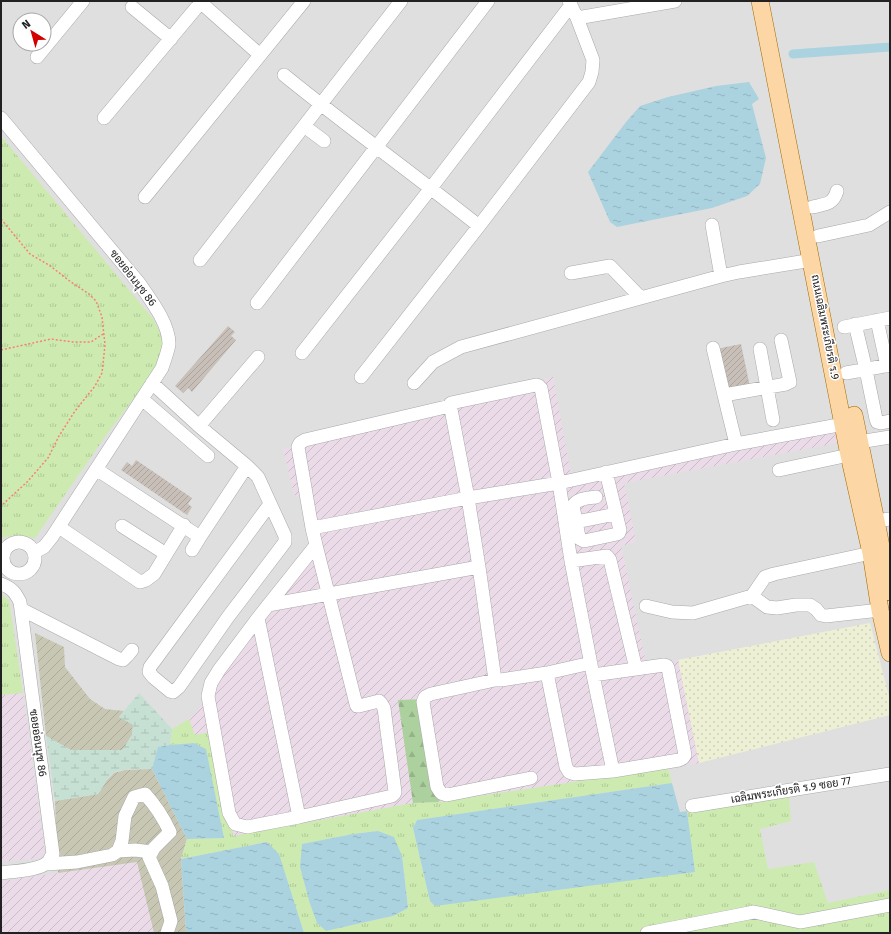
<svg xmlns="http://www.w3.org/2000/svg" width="891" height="934" viewBox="0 0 891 934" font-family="'Fira Sans',Sarabun,sans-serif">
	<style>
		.residential { fill: #e0dfdf; fill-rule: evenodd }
		.industrial { fill: url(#industrial-furrows) }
		.construction { fill: url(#construction-furrows) }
		.farmland { fill: url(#farmland-dots) }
		.grass { fill: url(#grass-tufts); fill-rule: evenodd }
		.forest { fill: url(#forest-firs) }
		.wetland { fill: url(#wetland-marsh) }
		.water { fill: url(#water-ripples) }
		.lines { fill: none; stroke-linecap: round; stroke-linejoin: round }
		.canal { stroke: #aad3df; stroke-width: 9 }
		.building { fill: url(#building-hatch) }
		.minor-casing { stroke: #a9a9a9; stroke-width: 14 }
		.major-casing { stroke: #a06b00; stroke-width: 18 }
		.path { stroke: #fa8072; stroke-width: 1.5; stroke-dasharray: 2 2; stroke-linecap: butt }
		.minor { stroke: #fff; stroke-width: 13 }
		.major { stroke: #fcd6a4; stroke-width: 17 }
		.labels { text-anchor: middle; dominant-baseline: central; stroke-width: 3; stroke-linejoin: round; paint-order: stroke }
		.street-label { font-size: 11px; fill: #222; stroke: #fff }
	</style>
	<defs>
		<pattern id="industrial-furrows" width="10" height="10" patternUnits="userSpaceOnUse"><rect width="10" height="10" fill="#ebdbe8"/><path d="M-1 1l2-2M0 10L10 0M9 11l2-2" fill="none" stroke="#c9bcc7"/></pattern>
		<pattern id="construction-furrows" width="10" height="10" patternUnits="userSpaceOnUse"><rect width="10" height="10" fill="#c7c7b4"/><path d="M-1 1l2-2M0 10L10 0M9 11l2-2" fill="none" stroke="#abab9a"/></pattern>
		<pattern id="farmland-dots" width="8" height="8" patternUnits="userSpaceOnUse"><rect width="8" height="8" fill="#eef0d5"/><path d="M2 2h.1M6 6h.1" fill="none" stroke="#ccceb7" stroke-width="1.8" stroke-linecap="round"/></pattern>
		<pattern id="grass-tufts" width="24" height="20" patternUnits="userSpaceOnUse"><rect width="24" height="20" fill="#cdebb0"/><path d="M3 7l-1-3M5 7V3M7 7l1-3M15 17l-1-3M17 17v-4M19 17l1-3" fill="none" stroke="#b0c997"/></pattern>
		<pattern id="forest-firs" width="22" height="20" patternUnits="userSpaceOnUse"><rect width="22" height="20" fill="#add19e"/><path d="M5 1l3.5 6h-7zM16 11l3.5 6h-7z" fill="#95b388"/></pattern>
		<pattern id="wetland-marsh" width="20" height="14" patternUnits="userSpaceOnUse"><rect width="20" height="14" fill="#c6e0d4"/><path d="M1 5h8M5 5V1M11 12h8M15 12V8" fill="none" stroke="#aac0b6"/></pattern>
		<pattern id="water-ripples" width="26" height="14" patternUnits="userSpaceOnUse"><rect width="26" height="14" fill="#aad3df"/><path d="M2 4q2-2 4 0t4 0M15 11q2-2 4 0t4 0" fill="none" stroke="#92b5bf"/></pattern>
		<pattern id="building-hatch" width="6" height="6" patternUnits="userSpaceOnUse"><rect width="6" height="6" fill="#c7bfb8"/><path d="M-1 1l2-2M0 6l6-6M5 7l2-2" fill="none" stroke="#aba49e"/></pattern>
	</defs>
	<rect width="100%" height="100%" fill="#f2efe9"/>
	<path class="residential" d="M1,1H890V933H1ZM20,20H44V44H20Z"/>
	<path class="industrial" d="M553,377L571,475L832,422L838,443L624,483L636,542L621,546L646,663L678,660L699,763L439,802L428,699L399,700L413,803L233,836L221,731L195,735L189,719L194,715L320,548L312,511L294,494L283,449Z
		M23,693L45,853L39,858L1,862V695Z
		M137,862L154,933H1V881Z"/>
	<path class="construction" d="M35,633L64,647L65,667L90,699L105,709L124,711L119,717L133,724L132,735L123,750H71L46,736Z
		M152,769L187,839L181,859L186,933H154L137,862L58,873L55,801L98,794L107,780L114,773L125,770Z"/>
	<path class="farmland" d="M870,623L890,700V715L699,763L678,660Z"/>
	<path class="grass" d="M1,136L154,320L165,343L158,366L107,434L35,538L16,535L1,538Z
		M1,594L9,600L23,693L1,695Z
		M189,719L195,735L221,730L233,836L413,803L439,802L668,768L672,783L417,820L413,828L430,901L694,872L687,811L789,797L791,821L760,829L768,869L814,862L828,903L890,890V933H304L279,855L267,842L181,859L187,839L224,838L194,743L170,745L172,729ZM378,831L402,856L408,908L393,916L326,931L317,923L310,904L300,867L303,844L353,834Z"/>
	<path class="forest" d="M428,699L439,802L413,803L398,700Z"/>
	<path class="wetland" d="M139,693L172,729L170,745L158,747L152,769C143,769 120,768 113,773C107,778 103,788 98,794L55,801L46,736L71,750H122L132,735L133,725L119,717Z"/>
	<path class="water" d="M749,82L759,99L752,104L766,158L760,184L747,196L712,208L617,227L610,222L588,172L626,122L640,106L668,97L716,86Z
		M194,743L206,749L224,838L187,839L152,769L158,747L170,745Z
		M672,783L680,812L687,811L695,872L435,906L430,901L413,828L417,820Z
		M378,831L394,837L402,856L408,908L393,916L370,921L326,931L317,923L310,904L300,867L302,844L353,834Z
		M267,842L279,854L304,933H186L181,859Z"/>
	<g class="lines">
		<path class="canal" d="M793,54L890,47"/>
	</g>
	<path class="building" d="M228,326L235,332L231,336L236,340L192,392L188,388L183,393L175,386Z
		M741,344L750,387L725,392L716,349Z
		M136,460L192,498L188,504L192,507L187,515L121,470L127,462L132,466Z"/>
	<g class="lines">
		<g class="minor-casing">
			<path id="minor" d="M199,1L260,55
				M132,7L171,39
				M577,18L675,1
				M37,57L83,1
				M284,75C348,127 415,175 479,226
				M1,118L139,283C150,299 169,323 169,344C168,352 164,361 162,368L52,537L44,547L35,552
				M104,118L202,1
				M304,126L324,141
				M145,197L304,1
				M812,207C825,204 833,205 837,191
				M712,225L721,276
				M818,236L869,225L890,212
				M200,260L401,1
				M571,273L610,266L641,298
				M257,303L488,1
				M877,320L887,366
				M855,324L866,370L876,419L877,422L881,423L890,421
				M844,327L890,318
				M713,348L724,395
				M760,349L773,420
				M302,353L431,188L571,5
				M846,373L890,365
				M361,377L479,226L589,82L592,72L593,60L577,18L569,1
				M152,383L199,426L247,466
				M414,383L433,362L461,347L721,276L739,272L812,260
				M142,399L208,456
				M199,426L258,357
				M859,442L890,437
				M736,444L724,395L786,384L790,382L781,340
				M96,469L200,537
				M779,470L849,455
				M596,497C588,498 577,498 573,506L579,537L580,539L584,541L617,534L619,533L620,530L606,472
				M876,521L890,519
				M576,522L616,514
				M122,526L166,554
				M59,527L140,582L146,580L154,574L184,525
				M312,528L468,498L559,483L736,444L844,424
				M3 558a16 16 0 1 1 32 0a16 16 0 1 1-32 0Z
				M316,545L356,704L357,706H359L379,701L381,703L384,708L395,792L394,794L392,796L299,817L247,827L235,824L229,813L208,696L211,683L219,670L258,618L316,545L312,528L298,447L300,443L305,440L450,406
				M192,550L200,537L247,466L258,477L285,536V542L228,617L179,687L173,692L170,691L153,677L149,672L150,667L270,504
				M571,561L607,556L610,560L636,669
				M479,567L468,498L450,404L451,403L536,385L539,386L541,388L559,483L571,561L593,675L613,771
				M1,584C12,588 15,592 20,602L53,854C51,856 50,860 48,862C39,871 13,871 1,873
				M752,596L767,607L777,608L796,605H810L816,609L821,615L826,616L880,610
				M268,605L479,567L495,680H501L547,673L591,663
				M646,606L672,612L693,613L752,596L765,577L774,574L871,553
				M21,609L119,659L123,660L127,656L132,650
				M258,618L299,817
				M547,673L566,767L569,772L575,774L613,771L679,760L683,758L685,755L668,668L667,666L664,665L593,675
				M495,680L431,694L425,697L423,702L437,787L441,793L447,795L531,778
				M692,806L890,774
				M118,851L135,850L152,852
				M46,864L77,862L112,855L118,851L122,841L125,816L134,797L145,794C156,806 163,817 170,832L154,848L149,857L162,886L171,921L167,933
				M647,933L754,912L800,922L890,905"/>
		</g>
		<g class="major-casing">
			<path id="major" d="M760,1L849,455L871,553L880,610L890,653
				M854,415L876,521L890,592"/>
		</g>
		<path class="path" d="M1,219L30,254L49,265L71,282L89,294L96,301L102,317L105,345L102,373L95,386L75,411L59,436L48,458L27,482L1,506
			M1,350L51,339L73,342H91L103,334
			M12,578L14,573"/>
		<use href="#minor" class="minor"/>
		<use href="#major" class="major"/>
	</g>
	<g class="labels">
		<g class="street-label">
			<text transform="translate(133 278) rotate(52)">ซอยอ่อนนุช 86</text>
			<text transform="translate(825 327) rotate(79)">ถนนเฉลิมพระเกียรติ ร.9</text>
			<text transform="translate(38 743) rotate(82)">ซอยอ่อนนุช 86</text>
			<text transform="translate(791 790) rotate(-9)">เฉลิมพระเกียรติ ร.9 ซอย 77</text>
		</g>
	</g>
	<rect width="891" height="934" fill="none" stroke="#222222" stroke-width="4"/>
	<g transform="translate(32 32) rotate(323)"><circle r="19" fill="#ffffff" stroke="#a7a7a7"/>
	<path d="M0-3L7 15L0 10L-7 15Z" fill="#d40000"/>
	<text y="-6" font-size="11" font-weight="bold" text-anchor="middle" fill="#222222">N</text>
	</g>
</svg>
